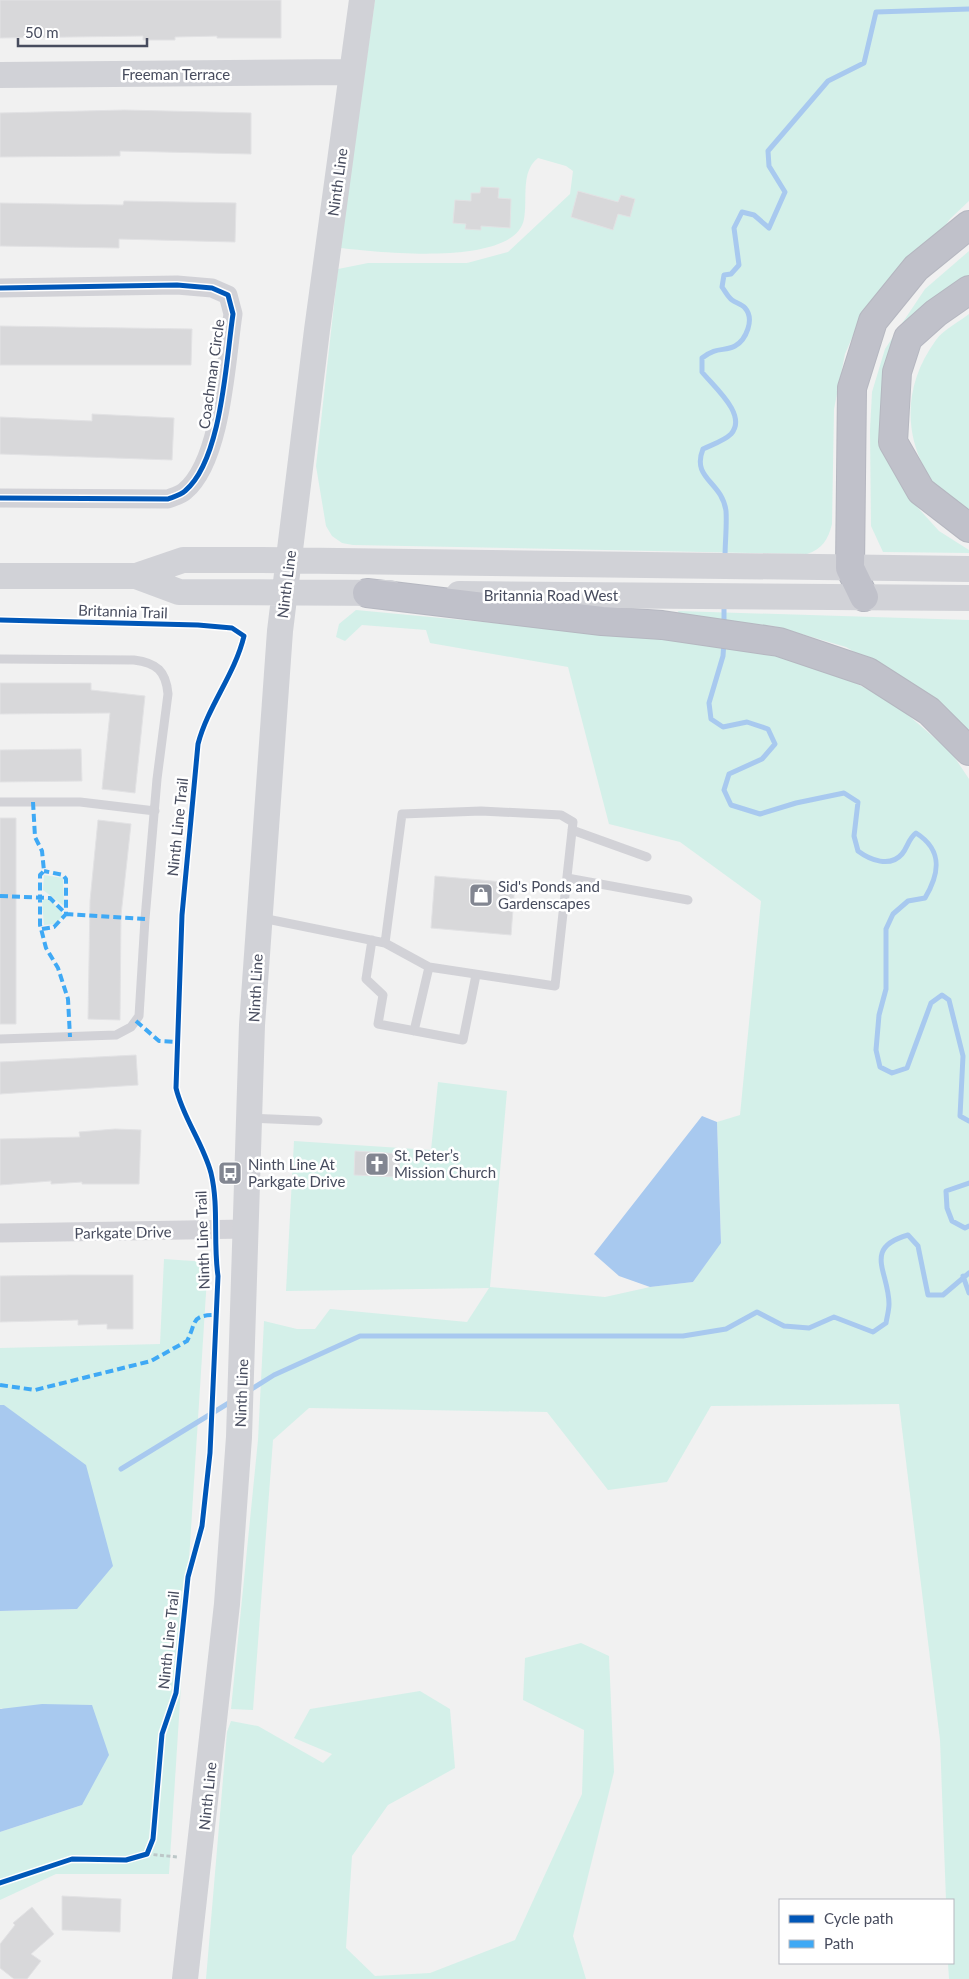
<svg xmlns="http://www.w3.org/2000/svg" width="969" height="1979" viewBox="0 0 969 1979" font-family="Lato,sans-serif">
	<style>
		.green { fill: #d4f0e9 }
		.water { fill: #a8c9ef }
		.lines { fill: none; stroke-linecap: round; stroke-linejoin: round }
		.stream { stroke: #a8c9ef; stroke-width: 5 }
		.building { fill: #d8d8da; stroke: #e2e2e4 }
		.highway-casing { stroke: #b5b7c0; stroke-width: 30 }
		.path { stroke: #bcc7c8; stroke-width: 3; stroke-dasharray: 4 2.5; stroke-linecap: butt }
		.lane { stroke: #d2d2d7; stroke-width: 9 }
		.street { stroke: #d2d2d7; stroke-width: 19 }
		.secondary { stroke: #d1d2d7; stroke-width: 26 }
		.highway { stroke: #c0c1ca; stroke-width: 28 }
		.quiet { stroke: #3fa9f5; stroke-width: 4; stroke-dasharray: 8 4; stroke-linecap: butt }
		.cycleway-casing { stroke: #fff; stroke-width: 8 }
		.cycleway { stroke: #0057b8; stroke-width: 5 }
		.labels { text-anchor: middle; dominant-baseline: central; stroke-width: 5; stroke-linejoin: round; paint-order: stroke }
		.street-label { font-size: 15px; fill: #474c5e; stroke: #fff }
		.poi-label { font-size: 15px; fill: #474c5e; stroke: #fff; text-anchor: start }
	</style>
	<rect width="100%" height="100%" fill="#f1f1f1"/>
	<path class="green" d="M375,0H969V201L950,219L937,237L858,324L845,354L834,409L832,524C828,540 822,549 807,554L353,545L342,543L332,536L326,526L316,466L338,269L368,263H467L508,252L570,194L573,171L566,166L538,158C520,172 528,199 524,219C515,268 377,252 340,248Z
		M969,251V282L887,382L910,499L939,531L969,550V553L883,552L871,526L870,430L872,392L885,349L925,289Z
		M969,314V517C908,475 891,401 936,340C943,330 959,322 969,314Z
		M356,610L698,642L761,651L832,671L894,703L951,752L969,779V1979H949L948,1963H953V1900H946L940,1740L899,1404L711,1406L667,1482L608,1490L547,1412L309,1408L273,1440L253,1710L231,1709L258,1440L264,1321L297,1329H315L330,1309L467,1322L489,1288L286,1291L294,1141L431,1150L438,1082L507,1091L490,1287L605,1297L650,1287L693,1282L721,1241L717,1122L740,1115L761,901L680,842L609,824L568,667L430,643L426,630L362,625L345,641L336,637L339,624Z
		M678,611L969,620V737L925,694L846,647L774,626L680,616Z
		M44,875L63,878L64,906L43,890Z
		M45,899L51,900L62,913V917L55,924L44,925L42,901Z
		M164,1259L208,1262L169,1874H56L0,1900V1832L82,1805L2,1708L0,1709V1611L77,1609L4,1405H0V1348L160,1344Z
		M581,1643L609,1656L614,1772L573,1936L586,1979H206L227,1732L231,1721L258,1726L323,1763L332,1754L294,1738L310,1709L420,1691L450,1709L455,1768L388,1805L352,1856L346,1948L375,1976L430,1973L515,1940L582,1794L584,1730L523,1700L525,1658Z"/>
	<path class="water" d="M702,1116L717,1122L721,1243L693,1282L650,1287L619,1276L594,1254Z
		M0,1405H4L86,1465L113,1566L77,1609L0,1611Z
		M42,1704L92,1705L109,1755L82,1805L0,1832V1709Z"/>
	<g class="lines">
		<path class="stream" d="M725,558C725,542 727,526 726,511C722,481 691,479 703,449C711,445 724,441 731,434C748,415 714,387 702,372V358C717,346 724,352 735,346C746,340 755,319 745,308C742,304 736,303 732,300C728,297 725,291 722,287L724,275L731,274L739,265L734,228L742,212L754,215L769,228L785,192L769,166L768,151L828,81L864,63L876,12L969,9
			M724,625V604
			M724,641L723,656L709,703L711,719L723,727L747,722L768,729L775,744L762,759L729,774L724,790L731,805L760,814L796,803L844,793L858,802L854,836L858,851C870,860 890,868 902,854C908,847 908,839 916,833C943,850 940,873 925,898L908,901L893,914L886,929V989L879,1015L876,1050L880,1067L892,1073L907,1068L931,1003L942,995L949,1000L963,1056L960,1116L969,1121
			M969,1183L946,1191L947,1208L952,1221L965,1228L969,1226
			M963,1276L969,1293
			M250,1390L274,1375L360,1336H683L726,1329L757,1312L784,1326L809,1328L834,1317L873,1332L886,1323C887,1317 889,1310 889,1304C889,1272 862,1248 908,1235L918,1246L928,1295H943L969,1273
			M121,1469L232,1401"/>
	</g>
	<path class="building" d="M0,0H281V38H217V36L175,37V40H143V36L0,38Z
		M124,110L251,113V154L120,151V156L0,157V113Z
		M481,187L499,188L498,198L511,199L510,228L481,226V230L465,229L466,224L453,223L455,200L471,201V193H480Z
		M578,191L618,202L621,195L635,199L630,217L618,214L613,230L571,217Z
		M124,201L236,203L235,242L119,239V248L0,246V203L123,205Z
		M0,326L192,329L191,365H0Z
		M92,414L174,418L172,460L0,454V417L92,421Z
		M0,683H91V690L145,696L135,793L102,789L110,713L0,714Z
		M81,749L82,781L0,782V750Z
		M0,818H16V1024H0Z
		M98,820L131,824L121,915L120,1020L88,1019L90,901Z
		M435,876L515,883L511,935L431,928Z
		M136,1055L138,1085L0,1094V1062Z
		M115,1129L141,1130L139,1184H82V1182L51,1184V1181L0,1185V1139L80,1137L79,1132Z
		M355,1151L400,1154L399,1177L354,1175Z
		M71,1275H133V1329H107V1324L78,1325V1320L0,1322V1276Z
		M62,1896L121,1899L120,1932L62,1930Z
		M32,1907L54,1934L31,1954L41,1961L27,1979H14L0,1968V1944L15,1925L13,1923Z"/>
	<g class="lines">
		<g class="highway-casing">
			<path id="highway" d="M969,290L936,313L908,338L897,372L893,442L921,491L969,528
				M367,593L602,621L662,625L779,642L868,672L929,711L969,751
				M864,597L850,568L852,388L873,321L916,268L969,225"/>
		</g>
		<path class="path" d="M147,1854L178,1857"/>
		<path class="lane" d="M0,659L134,660C157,663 166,671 168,694L157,779L145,919L139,1016L131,1027L116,1035L0,1039
			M0,802H80L155,811
			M572,830L647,857
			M567,878L688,900
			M262,918L385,943L429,967L555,986L573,822L561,815L481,811L402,814L385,943
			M372,940L366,979L383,995L378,1024L463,1040L476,975
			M414,1031L429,967
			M251,1118L318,1121"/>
		<path class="street" d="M0,288L177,285L212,288L228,295L233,314C226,360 222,460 185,491C181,495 173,497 168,499L0,498
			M0,1233L247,1229"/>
		<path class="secondary" d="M0,75L352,72
			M0,576H136L183,560H262L969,569
			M136,576L179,592L390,593
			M459,594L969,598
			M185,1979L227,1604L239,1437L252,1025L280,631L317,330L362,0"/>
		<use href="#highway" class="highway"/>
		<path class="quiet" d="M33,802L35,837L42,851L44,871L40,875V925L46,948L58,968L68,999L70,1037
			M0,896L50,898L66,914L145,919
			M42,929L54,927L66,914V879L63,875L44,871
			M136,1021L159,1041L178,1042
			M0,1385L35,1390L151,1361L187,1341C197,1322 190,1315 216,1315"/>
		<g class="cycleway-casing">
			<path id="cycleway" d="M0,288L177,285L212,288L228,295L233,314C226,360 222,460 185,491C181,495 173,497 168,499L0,498
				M0,620L198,625L232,628L244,636C235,674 208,706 198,744L182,915L176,1088C183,1118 203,1143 211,1173C219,1206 213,1242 218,1276L210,1453L202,1526L188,1577L176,1693L162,1734L153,1839L147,1854L126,1860L72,1859L0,1883"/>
		</g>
		<use href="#cycleway" class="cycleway"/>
	</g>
	<defs>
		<g id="shop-square" transform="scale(1.25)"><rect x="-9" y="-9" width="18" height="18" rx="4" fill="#828691" stroke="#fff"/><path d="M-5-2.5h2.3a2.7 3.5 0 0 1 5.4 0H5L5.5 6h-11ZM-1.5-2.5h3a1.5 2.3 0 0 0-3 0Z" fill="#fff"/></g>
		<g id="church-square" transform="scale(1.25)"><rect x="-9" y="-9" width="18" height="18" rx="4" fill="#828691" stroke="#fff"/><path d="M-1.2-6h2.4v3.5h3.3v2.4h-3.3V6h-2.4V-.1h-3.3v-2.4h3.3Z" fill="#fff"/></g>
		<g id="bus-square" transform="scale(1.25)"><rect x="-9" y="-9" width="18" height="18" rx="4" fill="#828691" stroke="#fff"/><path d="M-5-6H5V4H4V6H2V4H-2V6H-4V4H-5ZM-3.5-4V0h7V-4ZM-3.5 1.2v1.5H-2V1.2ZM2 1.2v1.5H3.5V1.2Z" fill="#fff"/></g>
	</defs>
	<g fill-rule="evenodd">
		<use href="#shop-square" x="481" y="895"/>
		<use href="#church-square" x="377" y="1164"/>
		<use href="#bus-square" x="230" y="1173"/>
	</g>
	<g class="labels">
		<g class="street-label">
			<text x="176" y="74">Freeman Terrace</text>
			<text transform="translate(337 182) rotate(-82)">Ninth Line</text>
			<text transform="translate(211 374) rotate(-82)">Coachman Circle</text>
			<text transform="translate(286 584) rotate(-83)">Ninth Line</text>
			<text x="551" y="595">Britannia Road West</text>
			<text transform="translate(123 611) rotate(2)">Britannia Trail</text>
			<text transform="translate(177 827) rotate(-84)">Ninth Line Trail</text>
			<text transform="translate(255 988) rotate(-87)">Ninth Line</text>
			<text transform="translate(123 1232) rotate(-1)">Parkgate Drive</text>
			<text transform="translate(202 1240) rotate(-92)">Ninth Line Trail</text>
			<text transform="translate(241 1393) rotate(-88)">Ninth Line</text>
			<text transform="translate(168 1640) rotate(-84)">Ninth Line Trail</text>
			<text transform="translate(207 1796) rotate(-84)">Ninth Line</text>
		</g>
		<g class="poi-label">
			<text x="498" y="886">Sid's Ponds and<tspan x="498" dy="17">Gardenscapes</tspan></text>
			<text x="394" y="1155">St. Peter’s<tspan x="394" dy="17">Mission Church</tspan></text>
			<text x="248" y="1164">Ninth Line At<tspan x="248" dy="17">Parkgate Drive</tspan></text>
		</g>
	</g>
	<rect x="779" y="1899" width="175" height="65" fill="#ffffff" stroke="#b5b7bf"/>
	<rect x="789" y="1915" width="25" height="8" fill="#0057b8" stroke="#b5b7bf"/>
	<text x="824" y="1924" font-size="15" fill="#474c5e">Cycle path</text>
	<rect x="789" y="1940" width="25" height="8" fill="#3fa9f5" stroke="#b5b7bf"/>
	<text x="824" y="1949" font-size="15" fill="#474c5e">Path</text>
	<path d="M18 38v8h129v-8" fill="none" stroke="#474c5e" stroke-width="2.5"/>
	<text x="25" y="38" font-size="15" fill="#474c5e" stroke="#ffffff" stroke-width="4" paint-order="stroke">50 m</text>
</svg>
